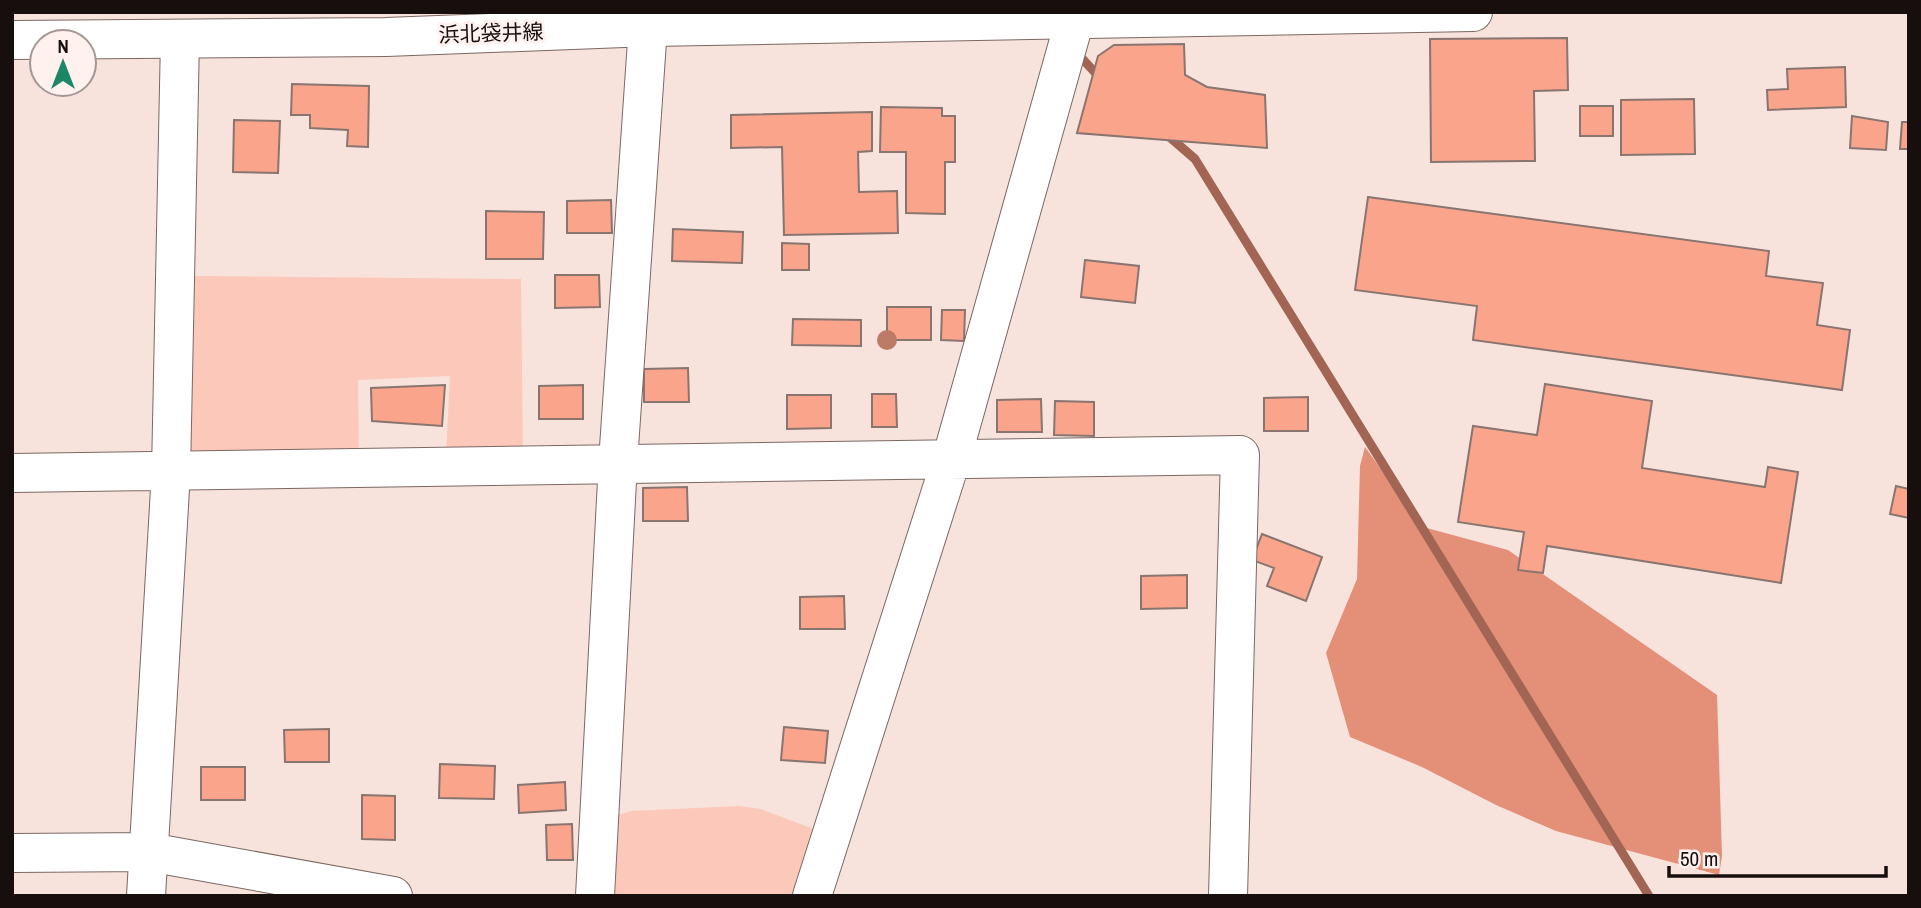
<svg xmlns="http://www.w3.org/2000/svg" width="1921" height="908" viewBox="0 0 1921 908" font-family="'Archivo Narrow','Noto Sans JP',sans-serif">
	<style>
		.green { fill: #fbc8b9 }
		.forest { fill: #e48f78 }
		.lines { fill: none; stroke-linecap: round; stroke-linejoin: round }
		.stream { stroke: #a26554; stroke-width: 9 }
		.building { fill: #fba48c; stroke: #887570; stroke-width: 2 }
		.minor-casing { stroke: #7b6863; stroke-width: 40 }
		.major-casing { stroke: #7b6863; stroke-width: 40 }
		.minor { stroke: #fff; stroke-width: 38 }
		.major { stroke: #fff; stroke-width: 38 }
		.tree { fill: #bc7b67 }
		.labels { text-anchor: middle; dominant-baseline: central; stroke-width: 6; stroke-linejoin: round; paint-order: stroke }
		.street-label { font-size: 21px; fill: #160f0d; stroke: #fff1ee }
	</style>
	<rect width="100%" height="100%" fill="#f8e2dc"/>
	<path class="green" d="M189,276L521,279L523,464L446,455L450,376L358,380L359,468L186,471Z
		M739,806L761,809L816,830L793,896H615L612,817L631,811Z"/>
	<path class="forest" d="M1365,447L1423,527L1508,550L1717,695L1722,856L1719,875L1556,831L1496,805L1422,767L1350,737L1326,653L1357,579L1360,466Z"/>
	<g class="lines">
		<path class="stream" d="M1077,53L1101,79
			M1165,133L1195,159L1649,896"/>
	</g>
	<path class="building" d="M1567,38L1568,90L1534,91L1535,161L1431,162L1430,39Z
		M1184,44L1185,75L1207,87L1265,95L1267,148L1077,133L1098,56L1114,45Z
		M1845,67L1846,107L1768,110L1767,90L1788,89L1787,69Z
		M292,84L369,86L368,147L347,146L348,130L310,128V115H291Z
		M1694,99L1695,154L1621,155V100Z
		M1580,106H1613V136H1580Z
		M881,107L942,108V116H955V162H945V214L906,213V152H880Z
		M872,112V151L858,152L859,192L897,191L898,233L784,235L782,147L731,148V115Z
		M1852,116L1888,122L1886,150L1850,148Z
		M234,120L280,121L278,173L233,172Z
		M1902,122H1909V149H1900Z
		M1368,197L1769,251L1766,276L1823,283L1817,325L1850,330L1842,390L1473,340L1477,306L1355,290Z
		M611,200L612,233H567V201Z
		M486,211L544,212L543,259H486Z
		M673,229L743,232L742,263L672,261Z
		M782,243L809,244V270H782Z
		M1085,260L1139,266L1135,303L1081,297Z
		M555,275H599L600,307L555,308Z
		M887,307H931V340H887Z
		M942,310H965L964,341L941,340Z
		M793,319L861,320V346L792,345Z
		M688,368L689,402H644V369Z
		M1545,384L1652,401L1642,468L1765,487L1768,467L1798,472L1781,583L1547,546L1543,573L1518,570L1524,532L1458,522L1473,426L1537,435Z
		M445,385L442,426L372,421L371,388Z
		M583,385V419H539V386Z
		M872,394H896L897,427H872Z
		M787,395H831V428L787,429Z
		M1308,397V431H1264V398Z
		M1041,399L1042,432H997V400Z
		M1055,401L1094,402V436L1054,435Z
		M1896,486L1909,489V518L1890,514Z
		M687,487L688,521H643V488Z
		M1262,534L1322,557L1306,601L1267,586L1274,568L1252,560Z
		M1187,575V608L1141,609V576Z
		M844,596L845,629H800V597Z
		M784,727L828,731L825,763L781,760Z
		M329,729V762H285L284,730Z
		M440,764L495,766L494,799L439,798Z
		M201,767H245V800H201Z
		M565,782L566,810L519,813L518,785Z
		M362,795L395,796V840L362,839Z
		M572,824L573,860H547L546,825Z"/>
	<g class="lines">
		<g class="minor-casing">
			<path id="minor" d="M12,473L1240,455L1228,896
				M12,853L149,852L393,896
				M146,896L171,472L180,39
				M595,896L618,462L649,12
				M812,896L952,457L1077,12"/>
		</g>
		<g class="major-casing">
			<path id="major" d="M12,40L386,37L650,27L1473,12"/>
		</g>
		<use href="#minor" class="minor"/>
		<use href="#major" class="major"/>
	</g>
	<circle class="tree" cx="887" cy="340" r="10"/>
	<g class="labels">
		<g class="street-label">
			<text transform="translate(491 33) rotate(-2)">浜北袋井線</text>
		</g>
	</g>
	<rect width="1921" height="908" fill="none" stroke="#160f0d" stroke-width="28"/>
	<g transform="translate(63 63)"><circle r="33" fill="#fff1ee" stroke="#a29794" stroke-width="2"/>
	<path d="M0-5L12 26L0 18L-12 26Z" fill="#1c8765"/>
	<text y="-10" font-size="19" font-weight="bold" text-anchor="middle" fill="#160f0d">N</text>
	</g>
	<path d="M1669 866v10h217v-10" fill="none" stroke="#160f0d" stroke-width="3.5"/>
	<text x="1680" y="866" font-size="21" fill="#160f0d" stroke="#fff1ee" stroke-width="5" paint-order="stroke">50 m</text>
</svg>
